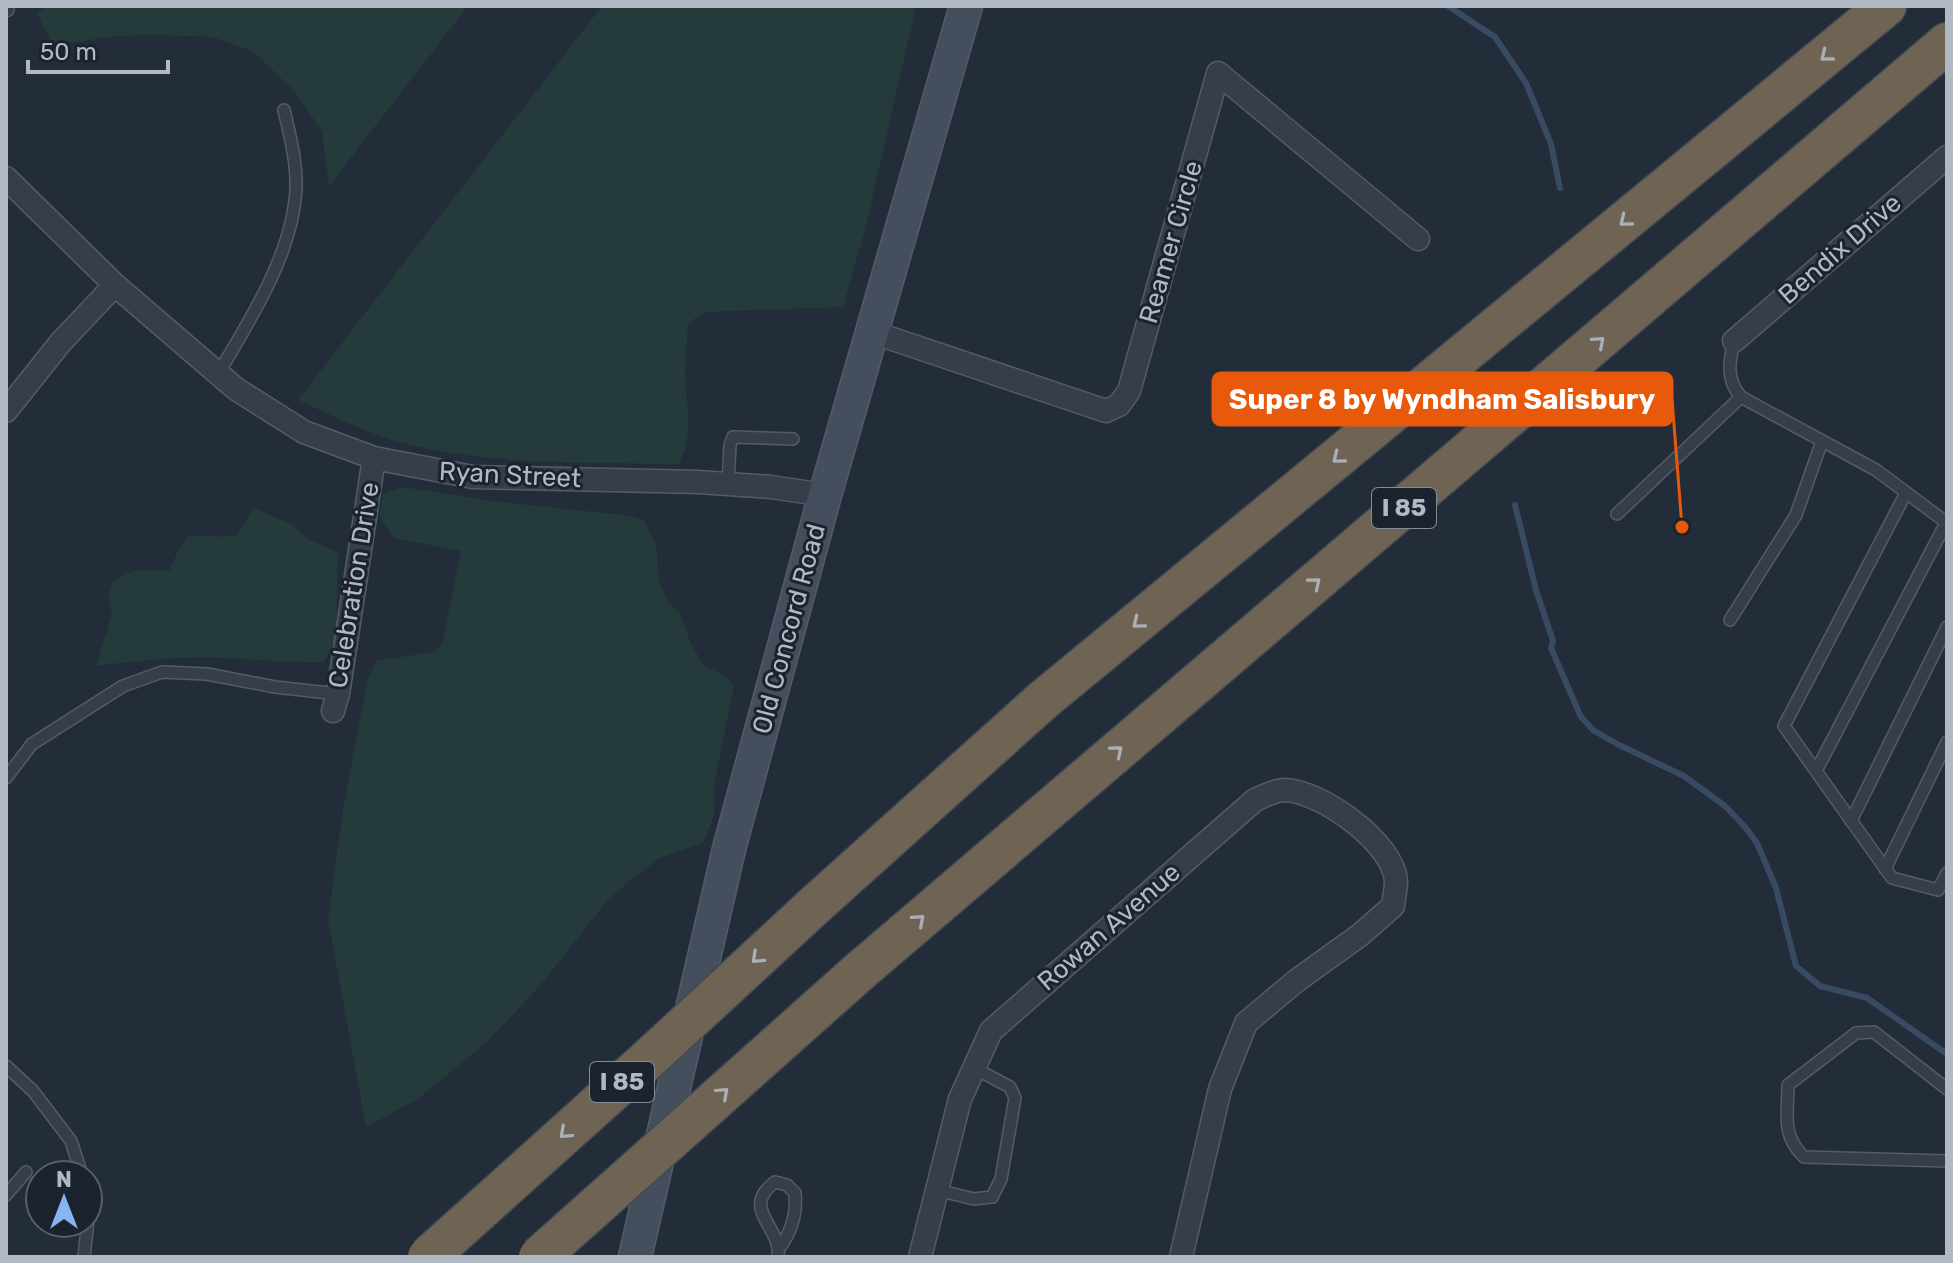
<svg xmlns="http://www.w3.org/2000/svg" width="1953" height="1263" viewBox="0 0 1953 1263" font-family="Rubik,sans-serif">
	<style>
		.green { fill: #253a3b }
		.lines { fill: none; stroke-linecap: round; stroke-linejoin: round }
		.stream { stroke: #384b62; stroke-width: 6 }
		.lane-casing { stroke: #545c67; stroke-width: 14 }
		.street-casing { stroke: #545c67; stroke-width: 25 }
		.secondary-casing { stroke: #545c67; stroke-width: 35 }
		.highway-casing { stroke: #414954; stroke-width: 43 }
		.lane { stroke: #363e49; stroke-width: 11 }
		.street { stroke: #363e49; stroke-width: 22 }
		.secondary { stroke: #444e5c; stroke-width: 32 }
		.highway { stroke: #6f6353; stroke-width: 40 }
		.highway-bridge-casing { stroke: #414954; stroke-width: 43; stroke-linecap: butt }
		.highway-bridge { stroke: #6f6353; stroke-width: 40 }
		.oneway { stroke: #aab0ba }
		.labels { text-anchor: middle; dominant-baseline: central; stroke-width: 6; stroke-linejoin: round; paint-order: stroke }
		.shield { fill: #1b232e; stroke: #848c98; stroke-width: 2 }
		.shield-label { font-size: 24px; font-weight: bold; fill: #b1b9c5 }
		.street-label { font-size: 26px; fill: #b1b9c5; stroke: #1b232e }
		.leader { fill: none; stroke: #e8590c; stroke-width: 3 }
		.callout-dot { fill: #e8590c; stroke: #1b232e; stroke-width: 3 }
		.callout { fill: #e8590c; stroke: #e8590c; stroke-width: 3 }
		.callout-label { font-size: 28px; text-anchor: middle; font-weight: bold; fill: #fff }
	</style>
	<rect width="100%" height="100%" fill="#222d39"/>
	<path class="green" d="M46,6H468L329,186L322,131L294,91L253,51L212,37L157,35L113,36L53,46L37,14Z
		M602,6H916L865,230L843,307L705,312L688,323C687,340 685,358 685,375C686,404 695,439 678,464C588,462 495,466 407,444C370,435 333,416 298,400Z
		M402,487L491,501L633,516L643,520L656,543L659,580L667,600L681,615L690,642L705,667L723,674L734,686L715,780L714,815L703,843L660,858L632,879L607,901L538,988L488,1041L418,1099L366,1127L328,919L343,810L367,681L376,661L432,652L442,644L461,551L394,538L379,516L383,494Z
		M254,508L291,524L309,540L338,552L336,637L324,662C289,663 255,659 219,658C178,656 137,661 96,666L112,614L108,599L113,581L132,571L170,570L179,548L188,536C204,534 220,539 236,535Z"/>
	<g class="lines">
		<path class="stream" d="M1448,6L1495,37L1526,83L1551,144L1560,188
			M1515,505L1536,590L1553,641L1551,648L1581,717L1593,730L1617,744L1684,776L1725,806L1745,827L1757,843L1776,888L1796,966L1820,986L1867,998L1947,1054"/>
		<g class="lane-casing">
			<path id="lane" d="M6,11L8,10
				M1734,341C1729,362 1726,380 1741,397L1876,470L1947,523
				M218,374C250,320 293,253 296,189C297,163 290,135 284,110
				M728,484L730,445L733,437L793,439
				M1906,493L1784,726L1892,878L1938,890L1947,873
				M1617,514L1741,397
				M1730,620L1796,515L1822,441
				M1816,771L1946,523
				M6,778L32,744L123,686L162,672L207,674L275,687L338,694
				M1851,821L1947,627
				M1885,869L1947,742
				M6,1066L33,1091L71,1141L82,1175
				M1947,1089L1874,1032L1856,1033L1788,1085C1788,1114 1781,1135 1804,1157L1947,1161
				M937,1190L974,1199L992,1197L1001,1179L1015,1098L1010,1087L974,1068
				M6,1195L26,1172
				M84,1257L88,1220
				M778,1257C782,1226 739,1209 775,1182L787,1185L795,1193C797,1214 792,1231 780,1247"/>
		</g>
		<g class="street-casing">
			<path id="street" d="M6,178L115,285L236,389L304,432L374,458L473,477L698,482L771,487L825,495
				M872,332L1106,411L1119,405L1129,391L1218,73L1418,239
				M1734,341L1947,157
				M6,411L61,342L115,285
				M333,711L338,694L374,458
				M920,1257L960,1099L991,1031L1255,800C1264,796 1275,790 1285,790C1321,791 1394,843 1396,881C1396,889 1394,898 1393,906L1360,935L1296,981L1246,1023L1220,1089L1181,1257"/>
		</g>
		<g class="secondary-casing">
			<path id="secondary" d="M635,1257L729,849L825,495L966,6"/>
		</g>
		<g class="highway-casing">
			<path id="highway" d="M815,905L1042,701L1886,6
				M860,971L1947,43"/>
		</g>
		<use href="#lane" class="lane"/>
		<use href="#street" class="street"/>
		<use href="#secondary" class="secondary"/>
		<use href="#highway" class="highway"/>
		<g class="highway-bridge-casing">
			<path id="highway-bridge" d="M428,1257L645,1062L815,905
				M539,1257L860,971"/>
		</g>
		<use href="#highway-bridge" class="highway-bridge"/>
	</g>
	<defs><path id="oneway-chevron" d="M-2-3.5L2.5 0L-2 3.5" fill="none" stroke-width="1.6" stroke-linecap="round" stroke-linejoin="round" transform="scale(2)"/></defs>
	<g class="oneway">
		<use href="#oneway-chevron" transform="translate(1826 56) rotate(141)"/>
		<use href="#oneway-chevron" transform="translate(1625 221) rotate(141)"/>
		<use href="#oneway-chevron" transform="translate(1599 342) rotate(-41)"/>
		<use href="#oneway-chevron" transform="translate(1338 458) rotate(141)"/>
		<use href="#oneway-chevron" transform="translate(1315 583) rotate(-40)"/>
		<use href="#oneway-chevron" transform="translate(1138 623) rotate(141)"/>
		<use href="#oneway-chevron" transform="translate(1117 751) rotate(-40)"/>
		<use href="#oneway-chevron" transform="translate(919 920) rotate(-41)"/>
		<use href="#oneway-chevron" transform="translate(757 958) rotate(137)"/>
		<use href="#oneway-chevron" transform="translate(723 1093) rotate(-42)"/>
		<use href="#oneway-chevron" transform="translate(565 1133) rotate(138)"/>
	</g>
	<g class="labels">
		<g class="shield">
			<rect x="1372" y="488" width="64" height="40" rx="6"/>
			<rect x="590" y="1062" width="64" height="40" rx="6"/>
		</g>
		<g class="shield-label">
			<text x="1404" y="508">I 85</text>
			<text x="622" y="1082">I 85</text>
		</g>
		<g class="street-label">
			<text transform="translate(1171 242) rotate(-74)">Reamer Circle</text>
			<text transform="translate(1840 249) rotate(-41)">Bendix Drive</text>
			<text transform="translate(510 475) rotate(3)">Ryan Street</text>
			<text transform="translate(354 585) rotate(-81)">Celebration Drive</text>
			<text transform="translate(789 629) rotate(-75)">Old Concord Road</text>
			<text transform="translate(1109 927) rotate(-41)">Rowan Avenue</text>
		</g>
	</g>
	<path class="leader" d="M1682 527L1672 399"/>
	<circle class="callout-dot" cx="1682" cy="527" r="8"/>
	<rect class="callout" x="1213" y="373" width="459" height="52" rx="8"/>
	<g class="callout-label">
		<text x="1442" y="409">Super 8 by Wyndham Salisbury</text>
	</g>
	<rect width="1953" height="1263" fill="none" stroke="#b1b9c5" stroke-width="16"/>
	<g transform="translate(64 1199)"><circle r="38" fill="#1b232e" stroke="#575f6a" stroke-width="2"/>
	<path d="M0-6L14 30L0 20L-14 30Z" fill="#87b5f4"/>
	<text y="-12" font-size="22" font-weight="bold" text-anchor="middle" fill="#b1b9c5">N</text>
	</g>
	<path d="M28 60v12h140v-12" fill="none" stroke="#b1b9c5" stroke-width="4"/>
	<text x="40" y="60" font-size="24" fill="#b1b9c5" stroke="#1b232e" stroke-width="6" paint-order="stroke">50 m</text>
</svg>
